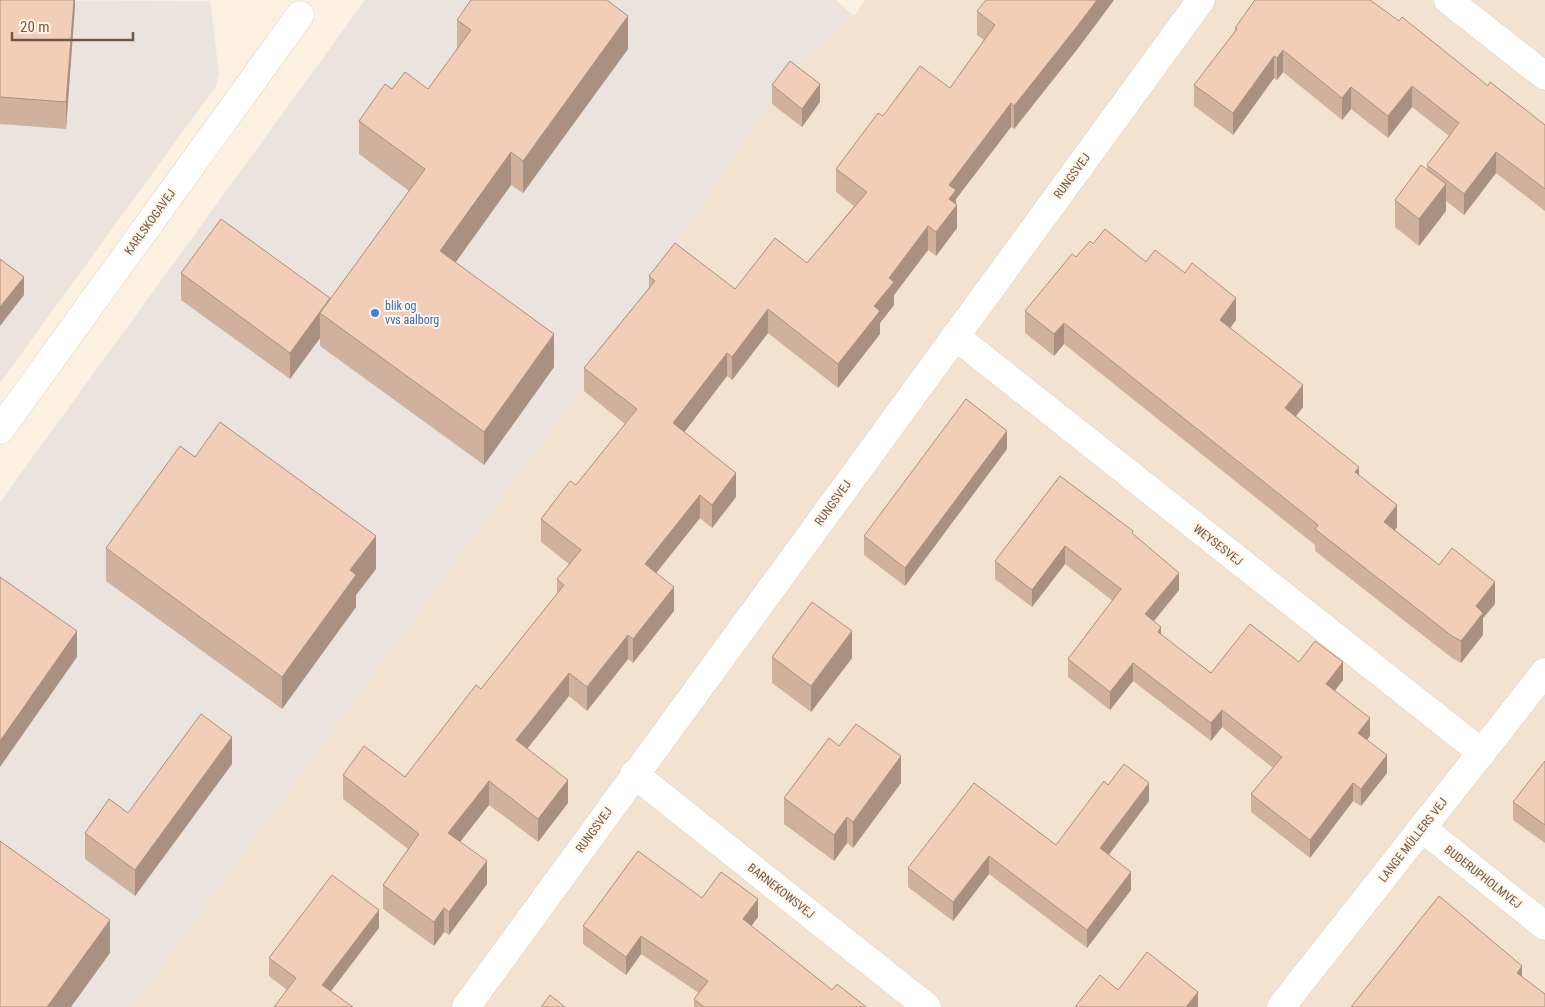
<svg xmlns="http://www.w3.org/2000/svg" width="1545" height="1007" viewBox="0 0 1545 1007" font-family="'Roboto Condensed',sans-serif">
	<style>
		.residential { fill: #f4e2d0 }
		.industrial { fill: #ebe3dd }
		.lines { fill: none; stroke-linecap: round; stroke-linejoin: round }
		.street-casing { stroke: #e1cdbd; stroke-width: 29 }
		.street { stroke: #fff; stroke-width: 28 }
		.wall { fill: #d0b19e }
		.shaded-wall { fill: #a99081 }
		.building { fill: #f2ceb8; stroke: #a99081 }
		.shop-dot { fill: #3f7fe0; stroke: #fff5e8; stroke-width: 2 }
		.labels { text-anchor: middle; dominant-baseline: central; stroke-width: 4; stroke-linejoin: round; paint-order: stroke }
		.street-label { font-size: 12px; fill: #745648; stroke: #fff5e8 }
		.shop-label { font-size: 12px; fill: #366cbe; stroke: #fff5e8; text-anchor: start }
	</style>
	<rect width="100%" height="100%" fill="#fcf1e1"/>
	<path class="residential" d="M865,0H1545V1007H133L589,379L784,80L854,16Z"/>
	<path class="industrial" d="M0,0L210,1L219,73L216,86L0,383Z
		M365,0H836L854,16L784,80L589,379L133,1007H0V502Z"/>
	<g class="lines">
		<g class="street-casing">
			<path id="street" d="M1448,0L1545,76
				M955,336L1482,753
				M0,430L300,15
				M634,774L927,1007
				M1422,828L1545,926
				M466,1007L1201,0
				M1281,1007L1545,672"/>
		</g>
		<use href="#street" class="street"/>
	</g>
	<path class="wall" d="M0,0H75L66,129L0,124Z
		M986,0H1114L1079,47L1014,129L1011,127L956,199L957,228L936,256L928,250L894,295V305L880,323V334L838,388L768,333L732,380L727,376L684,432L736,497L712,528L700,518L656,573L674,611L633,663L628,659L587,711L569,696L527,748L568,803L538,842L489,805L460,842L487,884L449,935L444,932L434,946L383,909V885L408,849L343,799V775L405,777L481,689L557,594V579L569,564L541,542V519L576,485L625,424L584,391V368L649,288V276L735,289L807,263L854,206L836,192V169L883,116L950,88L984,40L977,35V11Z
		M457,20L628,49L523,193L511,185L456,262L554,367L484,465L320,346V338L290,379L181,300V273L330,299L409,191L359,154V121L392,89H428L457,49Z
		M1235,28L1488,86L1545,125V211L1496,173L1464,215L1446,201V211L1419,246L1395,227V200L1427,169V165L1449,136L1412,107L1388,138L1351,109L1342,120L1283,72L1277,80L1274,78L1233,135L1194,106V85L1235,31Z
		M772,85L820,102L802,127L772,104Z
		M1093,244L1236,320L1230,328L1303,407L1296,416L1359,475L1397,527L1395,530L1439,565L1495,604L1483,618V635L1461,663L1452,658L1315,551V545L1064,344L1054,356L1025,333V311L1076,257Z
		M1007,449L905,586L864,555V536Z
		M195,457L376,569L356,595V607L282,709L106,581V548Z
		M1060,476L1133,535L1179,590L1154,621L1161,635L1211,673L1299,662L1343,680L1335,691L1370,736L1367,740L1387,773L1361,806L1353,801L1310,858L1251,812V794L1273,768L1222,727L1211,741L1133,681L1110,710L1068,677V659L1113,601L1065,564L1032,607L995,579V561Z
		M772,657L852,658L811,712L772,683Z
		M839,746L901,783L853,848L847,843L834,861L784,824V798Z
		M1545,761V843L1513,820V802Z
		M232,764L135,896L85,859V833Z
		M1108,785L1149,801L1109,855L1131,890L1087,948L989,874L953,921L908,887V868L1056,845Z
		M702,898L758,917L751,926L832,990L866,1007H694V999L699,993L641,954L626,975L583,944V926Z
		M379,928L287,990L269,976V958Z"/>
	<path class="shaded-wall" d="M74,0H75V7L66,129V102Z
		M1097,0H1114L1079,47L1014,129V106Z
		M628,16V49L523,193V161Z
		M1283,50V72L1277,80V58Z
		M1274,56V78L1233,135V113Z
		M820,84V102L802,127V109Z
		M1412,86V107L1388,138V116Z
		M1351,87V109L1342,120V98Z
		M1011,103V127L956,199V206L957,205V228L936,256V232L949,185Z
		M511,152V185L440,284V251Z
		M1496,152V173L1464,215V194Z
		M1446,184V211L1419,246V219Z
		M928,226V250L894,295V305L880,323V334L838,388V364L889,278Z
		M24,277V295L0,326V307Z
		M330,298L320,313V338L290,379V353Z
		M1236,298V320L1220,342V320Z
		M768,309V333L732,380V357Z
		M1064,323V344L1054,356V334Z
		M554,334V367L484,465V432Z
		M727,353V376L673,447V423Z
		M1303,385V407L1285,430V408Z
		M1007,431V449L905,586V568Z
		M1359,467V489L1355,472Z
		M736,473V497L712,528V505Z
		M700,495V518L645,587V564Z
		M1397,505V527L1384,543V522Z
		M376,536V569L356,595V607L282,709V677L350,570Z
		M1065,546V564L1032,607V590Z
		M1179,573V590L1145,632V614Z
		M1495,582V604L1483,618V635L1461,663V641L1476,606Z
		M674,587V611L633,663V639Z
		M1161,627V645L1158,632Z
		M77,631V657L0,767V741Z
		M852,631V658L811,712V686Z
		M628,635V659L587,711V687Z
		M1343,662V680L1326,702V684Z
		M1133,663V681L1110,710V692Z
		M569,673V696L516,763V740Z
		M1222,710V727L1211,741V723Z
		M1370,718V736L1358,751V733Z
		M232,737V764L135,896V870Z
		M1387,755V773L1361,806V789Z
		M901,756V783L853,848V822Z
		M568,780V803L538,842V819Z
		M489,781V805L448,857V833Z
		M1149,783V801L1100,866V848Z
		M1353,783V801L1310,858V840Z
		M847,817V843L834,861V835Z
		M989,856V874L953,921V902Z
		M487,861V884L449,935V912Z
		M1131,872V890L1087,948V930Z
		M758,899V917L743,937V919Z
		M444,908V932L434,946V922Z
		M379,910V928L322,1003V985Z
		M110,920V953L71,1007H47Z
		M641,936V954L626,975V957Z
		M1522,966V984L1517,973Z
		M1198,992V1007H1186Z"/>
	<path class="building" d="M0,0H74L66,102L0,97Z
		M471,0H607L628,16L523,161L511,152L440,251L554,334L484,432L320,313L425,169L359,121L385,84L392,89L405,72L428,89L471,30L457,20Z
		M986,0H1097L1079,24L1014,106L1011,103L949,185L956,190L949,199L957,205L936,232L928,226L889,278L894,282L874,306L880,311L838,364L768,309L732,357L727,353L673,423L736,473L712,505L700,495L645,564L674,587L633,639L628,635L587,687L569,673L516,740L568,780L538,819L489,781L448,833L487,861L449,912L444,908L434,922L383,885L419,834L343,775L364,746L405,777L476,685L481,689L564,585L557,579L581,550L541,519L570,481L576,485L637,409L584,368L655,281L649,276L675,243L735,289L775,238L807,263L867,192L836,169L878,113L883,116L920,66L950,88L995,25L977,11Z
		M1255,0H1370L1399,21L1402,17L1488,86L1490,82L1545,125V189L1496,152L1464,194L1427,165L1459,123L1412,86L1388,116L1351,87L1342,98L1283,50L1277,58L1274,56L1233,113L1194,85L1237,29L1235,28Z
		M790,61L820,84L802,109L772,85Z
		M1421,165L1446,184L1419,219L1395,200Z
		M221,219L330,298L290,353L181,273Z
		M1105,229L1146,262L1155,250L1185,273L1192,263L1236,298L1220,320L1303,385L1285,408L1359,467L1355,472L1397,505L1384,522L1439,565L1452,548L1495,582L1476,606L1483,613L1461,641L1452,636L1315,529L1318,525L1064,323L1054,334L1025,311L1072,254L1076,257L1090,241L1093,244Z
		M0,259L24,277L0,307Z
		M966,399L1007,431L905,568L864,536Z
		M220,422L376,536L350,570L356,575L282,677L106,548L180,446L195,457Z
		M1060,476L1133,531L1132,533L1179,573L1145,614L1161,627L1158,632L1211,673L1250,624L1299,662L1315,641L1343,662L1326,684L1370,718L1358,733L1387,755L1361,789L1353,783L1310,840L1251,794L1282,757L1222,710L1211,723L1133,663L1110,692L1068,659L1121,589L1065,546L1032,590L995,561Z
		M0,577L77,631L0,741Z
		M812,602L852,631L811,686L772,657Z
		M201,714L232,737L135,870L85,833L109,799L128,813Z
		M856,724L901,756L853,822L847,817L834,835L784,798L829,738L839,746Z
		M1545,761V825L1513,802Z
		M1124,764L1149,783L1100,848L1131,872L1087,930L989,856L953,902L908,868L974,783L1056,845L1104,781L1108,785Z
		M0,841L110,920L47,1007H0Z
		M638,851L702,898L721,872L758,899L743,919L832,990L837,984L866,1007H704L694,999L708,981L641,936L626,957L583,926Z
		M332,875L379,910L322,985L353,1007H274L296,978L269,958Z
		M1439,896L1522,966L1517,973L1545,994V1007H1351Z
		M1147,952L1198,992L1186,1007H1075L1100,975L1118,990Z
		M550,995L565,1007H541Z"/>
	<circle class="shop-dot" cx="375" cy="313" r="5"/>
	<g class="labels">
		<g class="street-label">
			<text transform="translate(1072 176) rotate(-54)">RUNGSVEJ</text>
			<text transform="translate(150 222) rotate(-54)">KARLSKOGAVEJ</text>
			<text transform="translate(833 503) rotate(-54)">RUNGSVEJ</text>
			<text transform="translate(1218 545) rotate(38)">WEYSESVEJ</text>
			<text transform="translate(594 830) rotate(-54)">RUNGSVEJ</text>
			<text transform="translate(1413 840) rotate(-52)">LANGE MÜLLERS VEJ</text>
			<text transform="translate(1483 877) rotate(38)">BUDERUPHOLMVEJ</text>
			<text transform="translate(781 891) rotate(38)">BARNEKOWSVEJ</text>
		</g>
		<g class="shop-label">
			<text x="385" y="306">blik og<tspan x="385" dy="14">vvs aalborg</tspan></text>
		</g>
	</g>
	<path d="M12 32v8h121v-8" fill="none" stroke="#745648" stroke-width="2.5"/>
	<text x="20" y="32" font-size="15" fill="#745648" stroke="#fff5e8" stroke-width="4" paint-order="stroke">20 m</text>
</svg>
